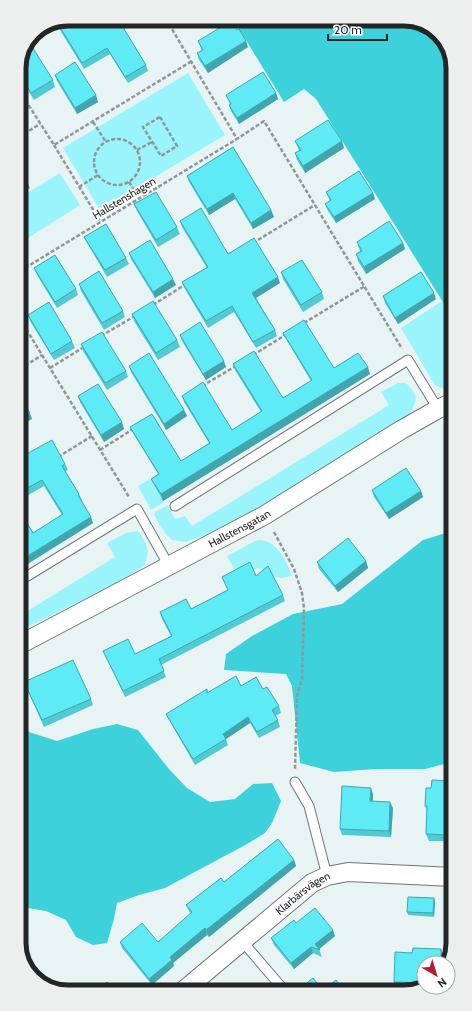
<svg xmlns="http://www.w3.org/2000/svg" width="472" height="1011" viewBox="0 0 472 1011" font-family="Cabin,sans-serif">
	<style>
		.green { fill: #9af4fb }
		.forest { fill: #3dd1dc }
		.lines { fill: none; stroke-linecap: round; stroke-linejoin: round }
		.service-casing { stroke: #6d7778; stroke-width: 11 }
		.minor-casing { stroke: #6d7778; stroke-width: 20 }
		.path { stroke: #909798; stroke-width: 2.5; stroke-dasharray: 4 2; stroke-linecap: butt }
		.service { stroke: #fff; stroke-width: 9 }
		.minor { stroke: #fff; stroke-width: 18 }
		.wall { fill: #51cad4 }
		.shaded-wall { fill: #42a4ac }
		.building { fill: #5eebf6; stroke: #42a4ac }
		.labels { text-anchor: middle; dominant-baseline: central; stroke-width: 4; stroke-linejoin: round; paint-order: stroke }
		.street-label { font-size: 11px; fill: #232627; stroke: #fff }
		.rim { fill: none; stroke: #232627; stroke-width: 5 }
	</style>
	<rect width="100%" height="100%" fill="#e8f3f4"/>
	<path class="green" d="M188,73L225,135L100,210L63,148Z
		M60,173L80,205L20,243L19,198Z
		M442,301L451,315V392L435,385L401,328Z
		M398,383H406C419,397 418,399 409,415L225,528L186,542L172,540L165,533L154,515L155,512L166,506H168L175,519L185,516L192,526L389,405L381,392Z
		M150,479L164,502L151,510L138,486Z
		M138,531C147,543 151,551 144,565C137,575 39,621 21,630V615L115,557L107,543L126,533Z
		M260,540C279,542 286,561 292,576L281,578L272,576L265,570L258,568L238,576L227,556L255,541Z"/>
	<path class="forest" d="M233,19H407L434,29L450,52L451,315L316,99L304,89L284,102Z
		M452,531V762L425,769H376L334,772L300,763L292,686L286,674L224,670L226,654L252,636L293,614L342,604L423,540Z
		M21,717L29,732L57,741L93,729L117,724L138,730L169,769L187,788L210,802L235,799L253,784L272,783L281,801L272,823L265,833L247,844L165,888L139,895L117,903L114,919L107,943L93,945L76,937L66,920L46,911L22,907Z"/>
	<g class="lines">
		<g class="service-casing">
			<path id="service" d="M175,506L408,360L438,409
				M21,580L137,509L169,566
				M295,782L309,806L327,876
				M242,941L284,990"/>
		</g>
		<g class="minor-casing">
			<g id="minor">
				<path id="s1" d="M21,644L265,515L401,430L438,409L451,403"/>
				<path id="s2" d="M183,991L312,883L327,876L348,872L453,877"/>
			</g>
		</g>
		<path class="path" d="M166,19L237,139L264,121L401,347
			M30,41L61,22
			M19,90L54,145L192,61
			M160,117L177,146L161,156L143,127Z
			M93,122L106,142
			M19,137L40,124
			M94 162a23 23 0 1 1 46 0a23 23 0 1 1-46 0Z
			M54,145L100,221
			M137,150L152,142
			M129,182L139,198
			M79,187L98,175
			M253,243L315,205
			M20,271L237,139
			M153,305L186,284
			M20,319L129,497
			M304,323L365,286
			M101,336L135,316
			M253,355L287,334
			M50,368L84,347
			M20,369L42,355
			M202,386L236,366
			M100,450L133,429
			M58,457L92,436
			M274,532L294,569L302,593L304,608L302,679L297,696L295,769"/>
		<use href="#service" class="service"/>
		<use href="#minor" class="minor"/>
	</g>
	<path class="wall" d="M58,24L146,65L148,71L128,83L110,54L84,69L60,30Z
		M198,41L248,47L208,73L199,60L197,53L202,51Z
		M19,65L53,80L55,87L34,100L19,76Z
		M55,75L98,102L77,114L57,81Z
		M276,93L278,99L239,124L231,111L229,105L230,104L226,95Z
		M295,141L344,148L305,173L297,160L295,153L299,150Z
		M233,147L271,210L274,217L253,229L235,199L209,215L189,182L187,176Z
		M326,192L373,193L375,199L336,223L328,211L325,204L330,201Z
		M134,204L177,227L180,234L158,247L137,211Z
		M180,221L228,254L280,283L256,298L275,330L277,336L256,348L234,312L208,328L185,289L182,282L207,268L182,227Z
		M84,237L126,258L129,264L107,277L87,243Z
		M357,242L403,243L405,249L366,274L358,261L356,254L360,251Z
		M129,253L176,285L155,298L131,259Z
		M34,268L76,289L78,295L57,308L37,275Z
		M281,272L322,292L324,299L303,312L283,279Z
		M79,284L123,311L125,317L104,330L81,291Z
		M383,296L436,299L398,324L385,303Z
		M132,314L177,340L180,347L158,360L134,321Z
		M28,315L72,341L75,348L54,360L30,321Z
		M283,333L334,368L370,374L163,501L154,485L151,479L158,474L133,433L130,427L181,461L209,443L184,402L182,396L232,430L261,412L235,370L233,364L283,398L311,381L286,339Z
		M180,335L226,367L206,380L182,341Z
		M81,344L126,371L128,377L107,390L83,351Z
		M129,366L184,410L187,416L166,430L131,372Z
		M78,396L124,429L104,442L80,402Z
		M20,455L21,457L65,464L68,470L65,471L79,494L82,500L81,501L93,523L21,568L20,511L33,533L62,515L44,486L20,500Z
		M372,490L421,491L423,497L389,519L374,497Z
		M366,561L368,568L338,592L319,569L317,562Z
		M256,576L283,595L285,601L161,665L166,677L125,697L106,657L103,651L135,654L171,636L162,619L160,612L191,609L228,590L222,577Z
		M24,682L91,699L93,705L44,727Z
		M241,686L263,689L279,706L281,713L275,716L278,720L280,727L259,738L250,723L226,739L228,745L195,765L169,720L166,714L207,689L208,692Z
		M453,781V823H452L451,841H429L426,834L427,810L425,806L431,788Z
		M373,794V801L393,808L391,837L342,835L340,829Z
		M294,860L296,866L209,937L207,935L173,963L174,966L152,985L122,948L120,942H158L191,914L189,911L186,905L224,882Z
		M435,902L434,917L408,915L407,912Z
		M296,923L335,936L319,949L322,957L313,953L294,969L274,945L271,938Z
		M441,949L443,955L424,963V986L421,989L396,988L394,982L412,953Z"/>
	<path class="shaded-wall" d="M176,19H183L177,23Z
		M246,41L248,47L208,73L205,66Z
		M276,93L278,99L239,124L237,118Z
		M96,95L98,102L77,114L75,108Z
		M342,141L344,148L305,173L303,166Z
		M27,182L30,188L19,194V186Z
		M233,193L235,199L209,215L207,209Z
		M373,193L375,199L336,223L334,217Z
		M271,210L274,217L253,229L251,223Z
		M403,243L405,249L366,274L364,267Z
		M278,277L280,283L254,299L252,293Z
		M173,279L176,285L155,298L153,292Z
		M434,293L436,299L398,324L395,318Z
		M224,361L226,367L206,380L203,374Z
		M368,367L370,374L163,501L161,494Z
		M184,410L187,416L166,430L164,424Z
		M30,413L32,419L20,426V418Z
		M122,422L124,429L104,442L101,435Z
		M421,491L423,497L389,519L386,513Z
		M91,517L93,523L21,568V560Z
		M366,561L368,568L338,592L335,586Z
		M248,717L250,723L226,739L223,734Z
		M371,788L373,794L372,807L370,801Z
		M390,802L393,808L391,837L389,831Z
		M449,816L452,823L451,841L449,835Z
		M294,860L296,866L209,937L206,930Z
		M434,898L435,902L434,917L433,913Z
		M205,928L207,935L173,963L174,966L152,985L149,979L170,957Z
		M333,930L335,936L318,950L315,944Z
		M311,947L313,953L294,969L291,963Z
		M441,949L443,955V963H441Z"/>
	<path class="building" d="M68,19H118L146,65L125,77L107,48L82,63L58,24Z
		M231,21L237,30L239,29L246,41L205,66L197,53L203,50L198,41Z
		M29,42L53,80L31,93L19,73V65Z
		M75,62L96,95L75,108L55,75Z
		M263,72L276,93L237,118L229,105L231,104L226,95Z
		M328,120L342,141L303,166L295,153L301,150L295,141Z
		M233,147L271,210L251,223L233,193L207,209L187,176Z
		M19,169L27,182L19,186Z
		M359,171L373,193L334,217L325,204L331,200L326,192Z
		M156,192L177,227L156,240L134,204Z
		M201,208L228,254L254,238L278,277L252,293L275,330L253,342L232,306L206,321L182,282L208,267L180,221Z
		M389,221L403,243L364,267L356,254L362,251L357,242Z
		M106,224L126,258L105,270L84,237Z
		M150,240L173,279L153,292L129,253Z
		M55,255L76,289L55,302L34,268Z
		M302,260L322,292L301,305L281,272Z
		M99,271L123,311L102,323L79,284Z
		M421,272L434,293L395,318L383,296Z
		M153,301L177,340L156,353L132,314Z
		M49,302L72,341L51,354L28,315Z
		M304,320L334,368L358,353L368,367L161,494L151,479L159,474L130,427L152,414L181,461L210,443L182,396L203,382L232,430L262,411L233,364L254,351L283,398L312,380L283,333Z
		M200,322L224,361L203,374L180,335Z
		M102,332L126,371L105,383L81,344Z
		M149,353L184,410L164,424L129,366Z
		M98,384L122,422L101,435L78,396Z
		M20,397L30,413L20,418Z
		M52,440L65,464L62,466L79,494L78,495L91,517L21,560L20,511L33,533L63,514L42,480L20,492V455L21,457Z
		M406,468L421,491L386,513L372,490Z
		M348,538L366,561L335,586L317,562Z
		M250,562L256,576L268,566L283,595L159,659L164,671L123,691L103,651L128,639L135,654L172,636L160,612L186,599L191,609L228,590L222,577Z
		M73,660L91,699L42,720L24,682Z
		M236,676L241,686L256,677L263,689L267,687L279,706L272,710L278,720L257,732L248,717L223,734L226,739L193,759L166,714L207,689V693Z
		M432,780L453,781V817L449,816V835L426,834L427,806H425L426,788H431Z
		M342,786L371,788L370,801L390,802L389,831L340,829Z
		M278,839L294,860L206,930L205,928L170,957L172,960L149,979L120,942L142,923L158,942L192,912L186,905L221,878L224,882Z
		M408,897L434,898L433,913L407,912Z
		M315,908L333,930L315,944L320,950L311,947L291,963L271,938L294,920L296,923Z
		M413,948L441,949V963H424V983L394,982L395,952L412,953Z
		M313,978L323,990H298Z
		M336,980L344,990H323Z
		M107,982L115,992H96Z
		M77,983L84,992H66Z"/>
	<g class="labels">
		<g class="street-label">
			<text transform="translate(124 198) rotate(-31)">Hallstenshagen</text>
			<text stroke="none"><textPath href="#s1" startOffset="247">Hallstensgatan</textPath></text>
			<text stroke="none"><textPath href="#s2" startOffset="155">Klarbärsvägen</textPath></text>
		</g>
	</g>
	<path d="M0 0H472V1011H0ZM68 26H404A42 42 0 0 1 446 68V943A42 42 0 0 1 404 985H68A42 42 0 0 1 26 943V68A42 42 0 0 1 68 26Z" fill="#edeeee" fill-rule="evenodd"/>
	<path class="rim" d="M68 26H404A42 42 0 0 1 446 68V943A42 42 0 0 1 404 985H68A42 42 0 0 1 26 943V68A42 42 0 0 1 68 26Z"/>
	<g transform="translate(436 975) rotate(142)"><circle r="19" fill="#ffffff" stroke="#a7a8a9"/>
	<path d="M0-3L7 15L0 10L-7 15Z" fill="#b21f2e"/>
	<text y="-6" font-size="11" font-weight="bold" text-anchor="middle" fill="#232627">N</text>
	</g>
	<path d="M328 34v6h59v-6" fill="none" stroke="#232627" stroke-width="2"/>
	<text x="334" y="34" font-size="12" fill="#232627" stroke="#ffffff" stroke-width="3" paint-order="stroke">20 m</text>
</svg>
